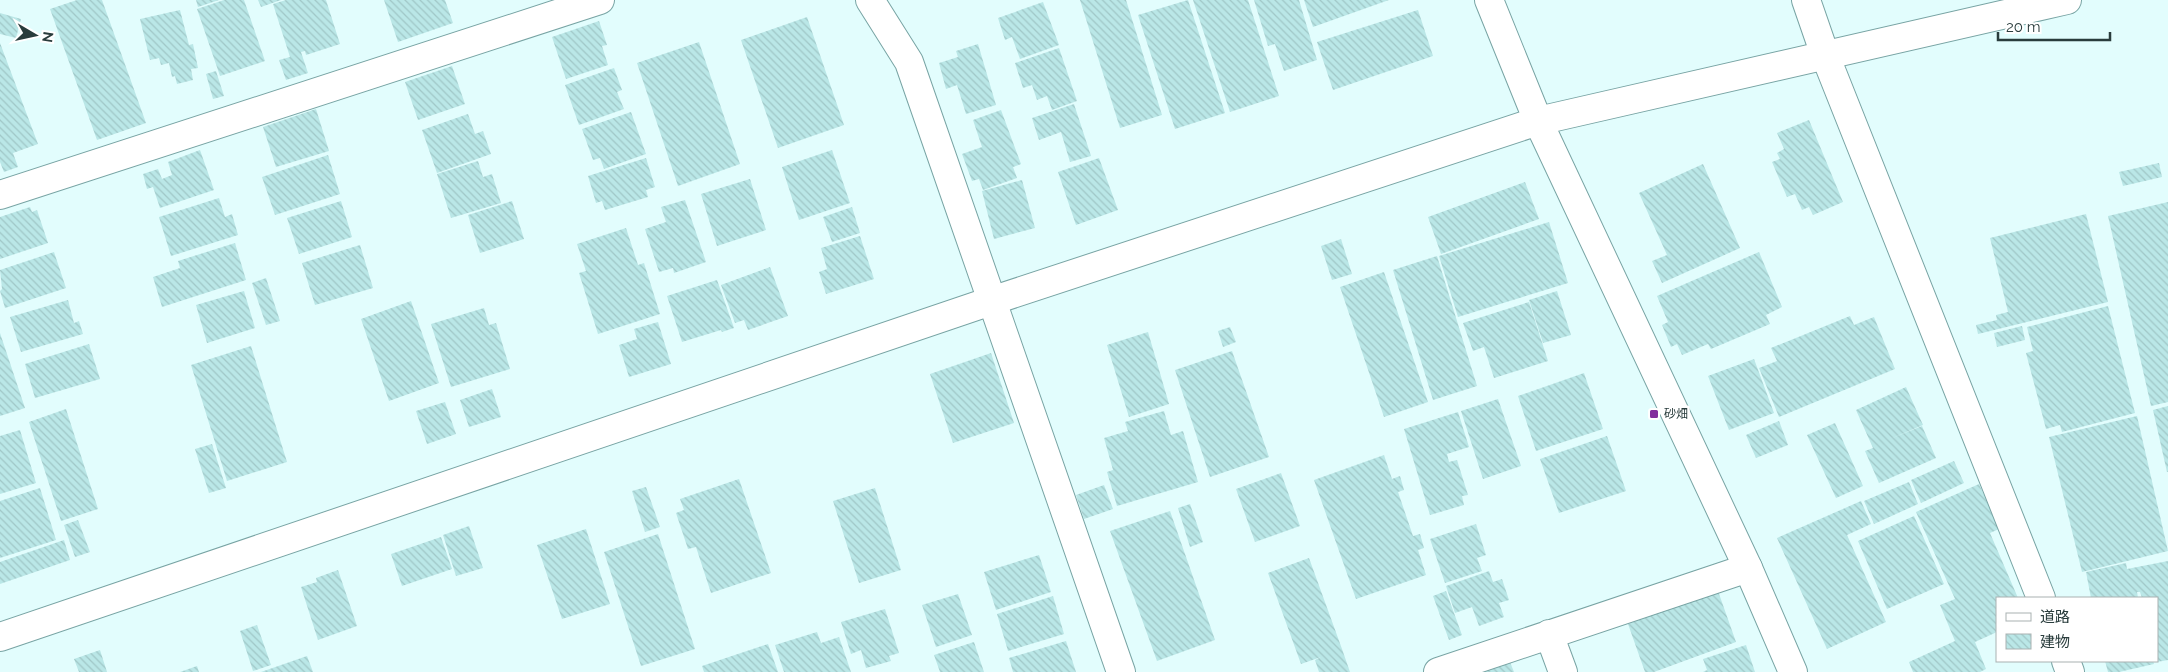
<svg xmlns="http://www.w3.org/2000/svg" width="2168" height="672" viewBox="0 0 2168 672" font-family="Raleway,'Noto Sans JP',sans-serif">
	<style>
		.building { fill: url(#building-back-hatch) }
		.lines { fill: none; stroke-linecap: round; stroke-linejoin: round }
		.minor-casing { stroke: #78a4a4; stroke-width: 30 }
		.tertiary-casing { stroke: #78a4a4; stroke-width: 30 }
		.minor { stroke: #fff; stroke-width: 28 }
		.tertiary { stroke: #fff; stroke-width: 28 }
		.poi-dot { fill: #822e9d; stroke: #fff; stroke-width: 2 }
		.labels { text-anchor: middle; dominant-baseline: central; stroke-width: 5; stroke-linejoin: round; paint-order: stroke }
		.poi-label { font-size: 12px; fill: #293c3c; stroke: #fff; text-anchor: start }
	</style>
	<defs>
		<pattern id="building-back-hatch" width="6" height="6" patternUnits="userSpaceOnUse" patternTransform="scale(1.25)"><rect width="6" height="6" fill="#bae7e7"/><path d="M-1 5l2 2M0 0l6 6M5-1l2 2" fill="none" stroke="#a0c7c7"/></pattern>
	</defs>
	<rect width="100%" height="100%" fill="#e2fdfd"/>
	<path class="building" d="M77,0H102L146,123L97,140L50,9Z
		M196,0H219L198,7Z
		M224,0H244L265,61L220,76L197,9Z
		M258,0H281L261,7Z
		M286,0H326L340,44L306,55L305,51L301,52L308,73L286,80L279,60L290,57L273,4Z
		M384,0H445L453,23L398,42Z
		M1080,0H1126L1162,115L1120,128Z
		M1188,0L1225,113L1175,129L1138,15Z
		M1193,0H1248L1279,96L1230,112Z
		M1254,0H1299L1317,60L1284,71L1275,44L1268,46Z
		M1304,0H1389L1313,27Z
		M1043,2L1059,45L1020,59L1012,37L1005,40L998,18Z
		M180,10L189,45L193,44L198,68L191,69L193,80L177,84L175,76L172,77L169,63L161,65L159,58L150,60L140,19Z
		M1418,10L1433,56L1333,90L1317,42Z
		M0,13L21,19L16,38L0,34Z
		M807,17L844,125L778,148L741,40Z
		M599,21L607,45L602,46L608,65L566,79L552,37Z
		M699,42L740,164L678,186L637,63Z
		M0,43L38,144L13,153L18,167L4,172L0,162Z
		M978,44L996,105L966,114L957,85L946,89L939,63L958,57L956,51Z
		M1059,48L1077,101L1052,110L1047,96L1037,100L1032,85L1023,88L1015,63Z
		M452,66L465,104L418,120L405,82Z
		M614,68L622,90L617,92L624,109L579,125L565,85Z
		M216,71L224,96L213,99L206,74Z
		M1074,104L1091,156L1070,162L1061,132L1039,140L1032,118Z
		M316,109L329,151L276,167L263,127Z
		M1001,110L1021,164L1013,167L1017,178L983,190L979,179L972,181L962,154L982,147L973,120Z
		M631,112L646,154L604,169L600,158L593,160L582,129Z
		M468,114L475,134L483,131L491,154L437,173L422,130Z
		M1809,120L1843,202L1813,215L1809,207L1802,210L1795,194L1787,197L1772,162L1780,159L1777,153L1784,149L1777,133Z
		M200,150L214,190L160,208L153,187L147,189L143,174L158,169L162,179L172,175L168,162Z
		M832,150L850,203L799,220L782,167Z
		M328,155L340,194L275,215L262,177Z
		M646,158L655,187L646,190L648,197L605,210L602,201L596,203L588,176Z
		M1099,158L1118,210L1076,225L1058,172Z
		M478,161L483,177L492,174L501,203L451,218L437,174Z
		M2159,163L2162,177L2123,186L2119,172Z
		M1703,164L1740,248L1662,283L1652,261L1667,255L1639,193Z
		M750,179L766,230L717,246L701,194Z
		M1022,180L1035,228L994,239L982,191Z
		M1525,182L1539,219L1441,254L1428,217Z
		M219,198L225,217L232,214L238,235L171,256L159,217Z
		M685,200L706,262L674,273L673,268L659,272L645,229L666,222L661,207Z
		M341,201L352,237L299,254L287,218Z
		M512,201L524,239L480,253L468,215Z
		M2168,202V402L2151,406L2108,216Z
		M30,207L32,212L37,210L48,243L0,259V217Z
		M852,207L860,233L832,242L823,217Z
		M2086,214L2108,302L1978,334L1976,325L1997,320L1996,315L2008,312L1990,238Z
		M1549,222L1568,283L1458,317L1439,256Z
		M626,228L638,265L644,263L660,314L598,334L579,273L586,271L577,244Z
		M860,236L874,279L826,294L819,272L827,269L821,248Z
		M1341,239L1352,274L1332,280L1321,246Z
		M235,243L246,280L162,307L153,277L180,268L178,261Z
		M360,245L373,288L315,305L302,263Z
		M54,252L66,288L5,308L0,291L2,289L0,270Z
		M1759,252L1782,307L1766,315L1770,324L1711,349L1708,344L1682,355L1677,344L1671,347L1662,325L1668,322L1657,296Z
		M1437,256L1477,386L1433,400L1393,270Z
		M770,267L788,316L748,330L744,320L735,323L721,285Z
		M1384,272L1428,402L1384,417L1340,287Z
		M266,278L280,321L266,325L252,283Z
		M717,280L734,328L722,332L721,330L682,342L667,296Z
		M244,291L255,328L207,343L196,305Z
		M1557,291L1571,335L1543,343L1529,300Z
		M68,300L74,323L79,321L83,334L21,352L10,317Z
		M411,301L439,383L389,401L361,319Z
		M1529,302L1548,361L1494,378L1484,347L1473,351L1463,323Z
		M2108,306L2135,413L2062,432L2060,425L2046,429L2026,353L2033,351L2027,327Z
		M484,308L489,325L496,323L510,369L451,387L431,324Z
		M1850,316L1854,325L1874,317L1895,369L1779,417L1759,368L1777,361L1771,348Z
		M658,322L671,364L629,377L619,345L637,339L634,329Z
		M2022,326L2025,340L1997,347L1994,333Z
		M1230,327L1236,342L1223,347L1218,331Z
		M1148,332L1169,404L1129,417L1107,345Z
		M0,333L25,408L0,416Z
		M89,344L100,379L35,398L25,364Z
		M251,346L287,462L227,481L191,365Z
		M1232,351L1269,457L1210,477L1175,370Z
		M991,353L1014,423L953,443L930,374Z
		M1754,359L1774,413L1729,430L1708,376Z
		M1584,373L1603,429L1536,451L1518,396Z
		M1906,387L1923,425L1890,439L1922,426L1936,458L1879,483L1865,451L1873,448L1856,410Z
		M492,389L501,417L469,427L460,400Z
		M1498,399L1521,466L1483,479L1461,411Z
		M445,402L456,434L427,444L416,411Z
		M2168,406V472H2167L2153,410Z
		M66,409L98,509L61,521L29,422Z
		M1164,411L1171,435L1183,431L1198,482L1117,506L1107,472L1113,470L1104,438L1128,431L1125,422Z
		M1458,412L1469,447L1447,454L1449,462L1457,460L1468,495L1462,496L1464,505L1430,515L1404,429Z
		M2137,416L2168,551L2082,572L2049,437Z
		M1779,421L1788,445L1756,458L1746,435Z
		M1835,423L1863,486L1836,498L1807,435Z
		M20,430L36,483L0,494V436Z
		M1607,436L1626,491L1559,513L1540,459Z
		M212,444L226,488L209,493L195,449Z
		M1384,455L1392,479L1400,476L1404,490L1398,492L1413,536L1420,534L1424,548L1418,550L1426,575L1356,599L1314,480Z
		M1954,461L1964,483L1921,503L1911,480Z
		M1281,473L1300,526L1255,542L1236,489Z
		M739,479L771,573L711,593L696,547L688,549L676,513L684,510L680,499Z
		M1909,482L1918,504L1874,524L1864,501Z
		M1979,484L1999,529L1990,533L2018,598H1997V632L1975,642L1986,669L1980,672H1913L1909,662L1955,641L1940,605L1955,599L1916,512Z
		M1104,485L1113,509L1084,519L1076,495Z
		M646,487L660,527L645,532L632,491Z
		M40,488L56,540L0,558V501Z
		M875,488L901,570L859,583L833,501Z
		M1861,501L1871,524L1847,535L1886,622L1827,649L1777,538Z
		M1190,504L1203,542L1190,547L1178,508Z
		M1170,511L1215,640L1157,661L1110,531Z
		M1914,516L1944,584L1887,609L1858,541Z
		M78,520L90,552L75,557L64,525Z
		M1476,524L1486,555L1477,558L1482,571L1445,583L1430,539Z
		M469,526L483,568L456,576L443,535Z
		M586,529L610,604L562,619L537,545Z
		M658,534L695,649L641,666L604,552Z
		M441,537L452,569L402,586L391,554Z
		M64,540L70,560L0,584V562Z
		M1039,555L1051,592L996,610L984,572Z
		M1309,558L1342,649L1350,672H1319L1315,660L1321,657L1301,664L1268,573Z
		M2168,561V660L2157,662V598H2142L2140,592H2137L2138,598H2091L2086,572L2126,563L2127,569Z
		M338,570L357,626L318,640L301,587L317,582L316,578Z
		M1489,571L1493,582L1502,579L1509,600L1499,603L1504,617L1479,626L1472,607L1455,613L1446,586Z
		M1446,591L1462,635L1449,640L1433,596Z
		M1718,591L1736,642L1654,672H1645L1628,624Z
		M958,594L972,635L936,647L922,605Z
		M1053,596L1064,634L1008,651L997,614Z
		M885,609L899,653L889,656L891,661L866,668L861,650L851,654L841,622Z
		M257,625L271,665L253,671L240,631Z
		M817,632L821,643L839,637L851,672H784L775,645Z
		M1066,641L1076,672H1013L1009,658Z
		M974,642L984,672H940L934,655Z
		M768,644L778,672H704L702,666Z
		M1746,645L1755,672H1703L1707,670L1703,659Z
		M100,650L107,672H79L74,659Z
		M307,656L313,672H261Z
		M2105,661H2153L2154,664L2119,672H2108Z
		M1510,662L1514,672H1479Z
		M197,666L199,672H180Z"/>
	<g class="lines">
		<g class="minor-casing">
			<path id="minor" d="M870,0L909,62L1121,672
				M1806,0L1825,55L2041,598
				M0,195L600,0
				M1549,634L1563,672
				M2066,661L2070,672
				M1438,672L1748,568"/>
		</g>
		<g class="tertiary-casing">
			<path id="tertiary" d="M1489,0L1538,121L1748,568L1793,672
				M0,637L991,301L1538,121L2067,0"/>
		</g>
		<use href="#minor" class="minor"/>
		<use href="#tertiary" class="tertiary"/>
	</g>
	<rect class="poi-dot" x="1649" y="409" width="10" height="10" rx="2.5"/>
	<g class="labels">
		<g class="poi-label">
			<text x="1664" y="414">砂畑</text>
		</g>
	</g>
	<rect x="1996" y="597" width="162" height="65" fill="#ffffff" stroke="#a9b1b1"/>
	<rect x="2006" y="613" width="25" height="8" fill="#ffffff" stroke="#a9b1b1"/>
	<text x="2040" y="622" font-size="15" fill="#293c3c">道路</text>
	<rect x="2006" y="634" width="25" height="15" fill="url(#building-back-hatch)" stroke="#a9b1b1"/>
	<text x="2040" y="647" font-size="15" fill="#293c3c">建物</text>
	<g transform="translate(35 35) rotate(99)" stroke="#ffffff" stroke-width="4" paint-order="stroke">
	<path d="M0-4L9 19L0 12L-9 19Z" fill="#293c3c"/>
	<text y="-8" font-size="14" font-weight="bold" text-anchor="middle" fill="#293c3c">N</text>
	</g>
	<path d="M1998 32v8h112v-8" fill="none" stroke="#293c3c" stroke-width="2.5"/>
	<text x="2006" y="32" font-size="15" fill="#293c3c" stroke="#ffffff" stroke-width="4" paint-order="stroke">20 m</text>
</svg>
